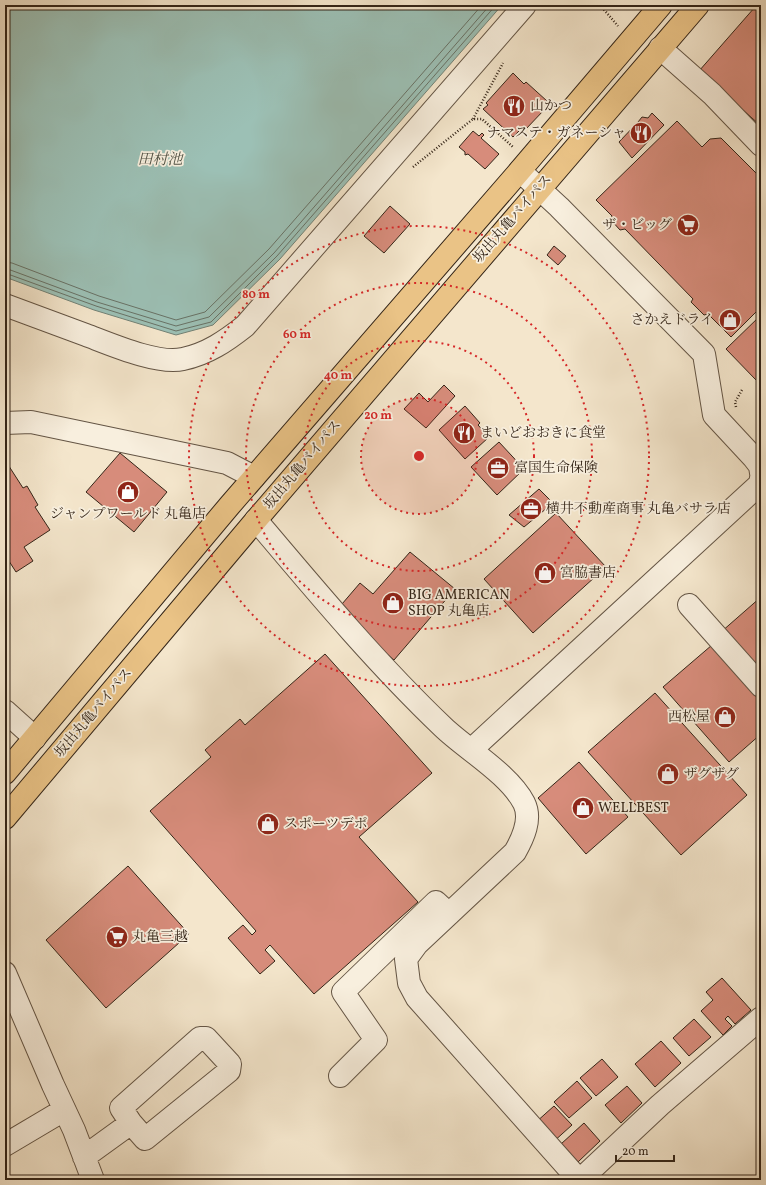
<svg xmlns="http://www.w3.org/2000/svg" width="766" height="1185" viewBox="0 0 766 1185" font-family="Vollkorn,'Noto Serif JP',serif">
	<style>
		.water { fill: #9cc0b5; stroke: #728276 }
		.lines { fill: none; stroke-linecap: round; stroke-linejoin: round }
		.shore { stroke: #687266; stroke-width: 1 }
		.building { fill: #d78c7b; stroke: #342518 }
		.minor-casing { stroke: #645545; stroke-width: 24 }
		.highway-casing { stroke: #342518; stroke-width: 24 }
		.path { stroke: #342518; stroke-width: 2.5; stroke-dasharray: 1 2; stroke-linecap: butt }
		.minor { stroke: #f8efde; stroke-width: 22 }
		.highway { stroke: #eac386; stroke-width: 22 }
		.ring { fill: none; stroke: #d62828; stroke-width: 2; stroke-dasharray: 2 4 }
		.labels { text-anchor: middle; dominant-baseline: central; stroke-width: 3.5; stroke-linejoin: round; paint-order: stroke }
		.poi-label { font-size: 14px; fill: #342518; stroke: #f8efde; text-anchor: start }
		.street-label { font-size: 14px; fill: #342518; stroke: #f8efde }
		.water-label { font-size: 15px; font-style: italic; fill: #535447; stroke: #f8efde }
		.centre { fill: #d62828; stroke: #f8efde; stroke-width: 2 }
		.ring-label { font-size: 12px; text-anchor: middle; font-weight: bold; fill: #d62828; stroke: #f8efde; stroke-width: 3.5; stroke-linejoin: round; paint-order: stroke }
	</style>
	<rect width="100%" height="100%" fill="#f4e6cc"/>
	<filter id="stains"><feTurbulence type="fractalNoise" baseFrequency=".005" numOctaves="4"/><feColorMatrix values="0 0 0 0 .2 0 0 0 0 .09 0 0 0 0 .02 0 0 0 .5 -.17"/></filter>
	<radialGradient id="worn" r=".72"><stop offset=".6" stop-color="#630" stop-opacity="0"/><stop offset="1" stop-color="#630" stop-opacity=".3"/></radialGradient>
	<path class="water" d="M5,5H502L280,259L213,325L176,335L94,310L5,277Z"/>
	<g class="lines">
		<path class="shore" d="M5,262L12,263L99,296L176,320L205,312L269,249L482,5
			M5,268L97,302L176,326L209,317L274,253L490,5
			M5,273L96,306L176,331L211,322L277,256L496,5"/>
	</g>
	<path class="building" d="M755,7L761,12V126L699,71Z
		M513,73L524,84L526,82L547,101L541,107L544,110L525,130L522,128L513,137L483,109L488,105L486,103Z
		M652,113L664,125L632,158L619,142L638,122L642,117L648,118Z
		M677,121L702,147L710,139L721,138L761,178V307L731,337L708,314L704,315L691,302L693,299L625,229L620,230L611,220L612,216L596,200Z
		M473,131L479,136L482,133L484,135L481,138L499,154L485,169L468,154L465,155V152L459,147Z
		M390,206L410,224L384,253L364,236Z
		M554,246L566,256L558,265L547,255Z
		M761,315V375L756,380L726,349Z
		M444,385L455,396L426,428L404,409L419,393L428,402Z
		M465,406L480,423L478,425L489,437L465,459L439,430Z
		M499,442L524,469L497,495L471,467Z
		M120,453L167,492L134,532L86,492Z
		M5,460L23,488L27,486L38,505L35,507L50,530L24,547L33,561L16,572L7,558L5,560Z
		M539,489L553,503L524,527L509,515Z
		M556,513L606,567L533,633L484,579Z
		M410,552L455,589L394,660L336,611L360,583L373,594Z
		M761,597V677L721,632Z
		M712,645L761,700V734L729,762L663,687Z
		M325,654L432,773L359,837L418,902L314,994L270,945L265,950L275,961L260,974L228,938L243,925L252,935L256,931L150,811L211,757L205,750L240,719L245,725Z
		M655,693L747,795L681,855L588,752Z
		M579,762L628,817L586,854L538,798Z
		M128,866L189,934L106,1008L46,940Z
		M722,978L751,1010L735,1024L728,1016L725,1019L732,1026L723,1035L701,1011L713,1000L706,992Z
		M694,1019L711,1037L689,1056L673,1038Z
		M661,1041L681,1063L655,1087L635,1064Z
		M602,1059L618,1077L596,1096L580,1078Z
		M577,1081L592,1098L569,1118L554,1102Z
		M627,1086L642,1103L621,1123L605,1105Z
		M554,1106L572,1125L552,1143L535,1123Z
		M584,1123L600,1141L578,1162L561,1144Z"/>
	<g class="lines">
		<g class="minor-casing">
			<path id="minor" d="M660,48L712,94L761,145
				M520,171L559,207L704,354L714,415L753,457L760,466L761,473
				M5,305C32,315 59,325 86,335C110,344 158,365 183,359C207,354 226,341 245,326L525,5
				M5,423L31,422L227,463L254,477
				M256,520C316,591 376,663 443,727C467,750 509,774 524,803C532,819 523,838 515,852L417,944L406,959L409,983L417,998L579,1180
				M689,605L761,686
				M5,711L35,738
				M471,750L750,493L760,484L761,478
				M5,973L53,1085L74,1130L93,1180
				M340,1076L376,1040L343,992L436,902L449,914
				M5,1145L64,1110
				M84,1157L131,1123L145,1139L229,1071L230,1064L206,1038H200L121,1108L131,1123
				M580,1180L660,1105L761,1018"/>
		</g>
		<g class="highway-casing">
			<path id="highway" d="M5,773L230,505L517,174L661,5
				M5,818L256,520L698,5"/>
		</g>
		<path class="path" d="M600,5L618,26
			M473,119L503,63
			M413,167L473,119H482L513,147
			M736,407L735,402L742,390"/>
		<use href="#minor" class="minor"/>
		<use href="#highway" class="highway"/>
	</g>
	<circle cx="419" cy="456" r="58" fill="#d62828" fill-opacity=".12"/>
	<g class="ring">
		<circle cx="419" cy="456" r="58"/>
		<circle cx="419" cy="456" r="115"/>
		<circle cx="419" cy="456" r="173"/>
		<circle cx="419" cy="456" r="230"/>
	</g>
	<defs>
		<g id="restaurant-disc" transform="scale(1.15)"><circle r="9.5" fill="#8f2418" stroke="#f8efde"/><path d="M-5-6h1v4h1v-4h1v4h1v-4h1v5L-1.5 .5V6h-2V.5L-5-1ZM5-6V6H3V1.5H1.5Q1.5-4 5-6Z" fill="#fff"/></g>
		<g id="supermarket-disc" transform="scale(1.15)"><circle r="9.5" fill="#8f2418" stroke="#f8efde"/><path d="M-6-5.5h2.5l.6 2H6L4.5 2H-2.5L-4.4-4H-6ZM-1.5 3.2a1.3 1.3 0 1 0 .1 0ZM3 3.2a1.3 1.3 0 1 0 .1 0Z" fill="#fff"/></g>
		<g id="shop-disc" transform="scale(1.15)"><circle r="9.5" fill="#8f2418" stroke="#f8efde"/><path d="M-5-2.5h2.3a2.7 3.5 0 0 1 5.4 0H5L5.5 6h-11ZM-1.5-2.5h3a1.5 2.3 0 0 0-3 0Z" fill="#fff"/></g>
		<g id="office-disc" transform="scale(1.15)"><circle r="9.5" fill="#8f2418" stroke="#f8efde"/><path d="M-6-3h4V-5.5h4V-3h4V5H-6ZM-1-4.5V-3h2v-1.5ZM-6 0V1H6V0Z" fill="#fff"/></g>
	</defs>
	<g fill-rule="evenodd">
		<use href="#restaurant-disc" x="514" y="106"/>
		<use href="#restaurant-disc" x="641" y="133"/>
		<use href="#supermarket-disc" x="688" y="225"/>
		<use href="#shop-disc" x="730" y="320"/>
		<use href="#restaurant-disc" x="464" y="433"/>
		<use href="#office-disc" x="498" y="468"/>
		<use href="#shop-disc" x="128" y="492"/>
		<use href="#office-disc" x="531" y="509"/>
		<use href="#shop-disc" x="545" y="573"/>
		<use href="#shop-disc" x="393" y="603"/>
		<use href="#shop-disc" x="725" y="717"/>
		<use href="#shop-disc" x="668" y="774"/>
		<use href="#shop-disc" x="583" y="808"/>
		<use href="#shop-disc" x="268" y="824"/>
		<use href="#supermarket-disc" x="117" y="937"/>
	</g>
	<g class="labels">
		<g class="poi-label">
			<text x="530" y="106">山かつ</text>
			<text x="626" y="133" text-anchor="end">ナマステ・ガネーシャ</text>
			<text x="672" y="225" text-anchor="end">ザ・ビッグ</text>
			<text x="714" y="320" text-anchor="end">さかえドライ</text>
			<text x="480" y="433">まいどおおきに食堂</text>
			<text x="514" y="468">富国生命保険</text>
			<text x="546" y="509">横井不動産商事 丸亀バサラ店</text>
			<text x="128" y="514" text-anchor="middle">ジャンプワールド 丸亀店</text>
			<text x="560" y="573">宮脇書店</text>
			<text x="408" y="595">BIG AMERICAN<tspan x="408" dy="16">SHOP 丸亀店</tspan></text>
			<text x="710" y="717" text-anchor="end">西松屋</text>
			<text x="684" y="774">ザグザグ</text>
			<text x="598" y="808">WELLBEST</text>
			<text x="284" y="824">スポーツデポ</text>
			<text x="132" y="937">丸亀三越</text>
		</g>
		<g class="street-label">
			<text transform="translate(513 219) rotate(-49)">坂出丸亀バイパス</text>
			<text transform="translate(303 465) rotate(-50)">坂出丸亀バイパス</text>
			<text transform="translate(94 713) rotate(-50)">坂出丸亀バイパス</text>
		</g>
		<g class="water-label">
			<text x="160" y="160">田村池</text>
		</g>
	</g>
	<circle cx="419" cy="456" r="6" class="centre"/>
	<g class="ring-label">
		<text x="256" y="298">80 m</text>
		<text x="297" y="338">60 m</text>
		<text x="338" y="379">40 m</text>
		<text x="378" y="419">20 m</text>
	</g>
	<rect width="766" height="1185" fill="none" stroke="#f4e6cc" stroke-width="20"/>
	<rect x="6" y="6" width="754" height="1173" fill="none" stroke="#342518" stroke-width="2"/>
	<rect x="10" y="10" width="746" height="1165" fill="none" stroke="#342518"/>
	<path d="M616 1155v6h58v-6" fill="none" stroke="#342518" stroke-width="2"/>
	<text x="622" y="1155" font-size="12" fill="#342518" stroke="#f8efde" stroke-width="3" paint-order="stroke">20 m</text>
	<rect width="100%" height="100%" filter="url(#stains)"/>
	<rect width="100%" height="100%" fill="url(#worn)"/>
</svg>
